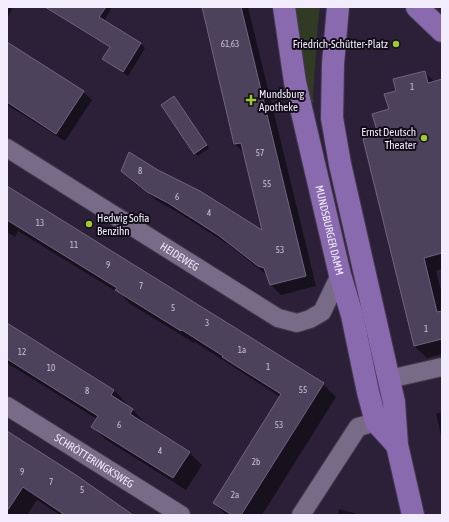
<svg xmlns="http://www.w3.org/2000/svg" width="449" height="522" viewBox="0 0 449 522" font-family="'Asap Condensed',sans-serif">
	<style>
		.green { fill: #313a23 }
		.shadow { fill: #0007 }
		.building { fill: #4d425c; stroke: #706480 }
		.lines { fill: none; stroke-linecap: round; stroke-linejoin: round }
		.minor-casing { stroke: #443b50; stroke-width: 20 }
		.primary-casing { stroke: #443b50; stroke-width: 24 }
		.minor { stroke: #776b88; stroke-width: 18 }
		.primary { stroke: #8a6aae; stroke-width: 22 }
		.poi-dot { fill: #9cca31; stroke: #110c17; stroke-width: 1.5 }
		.labels { text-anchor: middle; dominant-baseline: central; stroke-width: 4; stroke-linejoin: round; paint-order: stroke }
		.number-label { font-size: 9px; fill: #c9c2d4 }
		.poi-label { font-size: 11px; fill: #f2ecfc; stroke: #110c17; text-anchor: end }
		.street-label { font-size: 11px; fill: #f2ecfc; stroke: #110c17 }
	</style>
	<rect width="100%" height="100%" fill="#2b2038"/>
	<path class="green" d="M292,7H320L318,23L313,95L314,103L311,102L294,20Z"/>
	<path class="shadow" d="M7,7H13L7,19Z
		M44,7H112L104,21L141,44L145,48L128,76L108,63L103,59L110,48Z
		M203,7H248L316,286L281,295L271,285L267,275L229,245L179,213L159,202L133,182L122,171H157L264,232L244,153L235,144Z
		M7,43L83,92L92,100L65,141L7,105Z
		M424,72L435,82L442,80V269L436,271L442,294V354L427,358L414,346L379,135L398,91Z
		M176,100L209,148L198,156L195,153Z
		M7,187L323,384L336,397L262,515H226L214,503L280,397L195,342L194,343L129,303L122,295L18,231L15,237L7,232Z
		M7,324L114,390L126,403L125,405L133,410L145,423L144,424L189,452L202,465L186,490L105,439L92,426L97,419L7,363Z
		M442,412V439L436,414Z
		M7,432L133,515H60L37,500L27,515H7Z
		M339,509L361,515H338Z"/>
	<path class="building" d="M45,7H106L99,17L141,43L123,72L102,59L110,47Z
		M202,7H241L306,276L270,285L264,268L258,266L218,235L168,203L147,192L121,171L129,152L158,170L200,191L262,230L241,143L234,144Z
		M7,42L84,91L56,134L7,102Z
		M425,71L428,83L442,79V253L424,258L437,312L442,311V339L414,346L363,139L378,134L372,114L389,109L384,94L396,91L393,79Z
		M174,96L207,145L194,154L161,105Z
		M7,186L324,383L241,515H232L213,503L281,394L222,357L223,356L182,330L181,331L115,290L117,288L7,220Z
		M7,323L114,390L111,395L133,409L130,414L190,452L173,478L91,427L98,416L7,359Z
		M7,431L76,475L133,515H65L23,487L7,511Z"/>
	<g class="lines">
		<g class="minor-casing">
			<g id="minor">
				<path id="s1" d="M7,148L278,318L297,323L310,319L322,312L340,275"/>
				<path d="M389,379L442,367"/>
				<path id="s2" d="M7,406L181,515"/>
				<path d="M301,515L358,427L376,422"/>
			</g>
		</g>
		<g class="primary-casing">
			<g id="primary">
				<path id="s3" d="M284,7L295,82L340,275L352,315L368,392L376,422L397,445"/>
				<path d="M338,7L333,64L332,118L340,164L394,402L397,445L413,515"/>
				<path d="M417,7L442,31"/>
			</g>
		</g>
		<use href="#minor" class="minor"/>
		<use href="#primary" class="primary"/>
	</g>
	<g class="poi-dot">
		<circle cx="396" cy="44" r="4"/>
		<path d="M249 94h4v4h4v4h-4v4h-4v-4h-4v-4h4z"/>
		<circle cx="424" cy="138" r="4"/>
		<circle cx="89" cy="224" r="4"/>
	</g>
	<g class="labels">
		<g class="number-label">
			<text x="230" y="44">61,63</text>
			<text x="412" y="87">1</text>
			<text x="260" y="153">57</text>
			<text x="140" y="171">8</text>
			<text x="267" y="184">55</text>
			<text x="177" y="197">6</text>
			<text x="209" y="213">4</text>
			<text x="40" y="223">13</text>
			<text x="74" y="245">11</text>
			<text x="280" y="250">53</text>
			<text x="108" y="265">9</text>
			<text x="141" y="286">7</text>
			<text x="173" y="308">5</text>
			<text x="207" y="323">3</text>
			<text x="426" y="329">1</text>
			<text x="242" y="350">1a</text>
			<text x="22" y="352">12</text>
			<text x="268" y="367">1</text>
			<text x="51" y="368">10</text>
			<text x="303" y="390">55</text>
			<text x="87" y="391">8</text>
			<text x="119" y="425">6</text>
			<text x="279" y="425">53</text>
			<text x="160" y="451">4</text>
			<text x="256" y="462">2b</text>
			<text x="22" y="472">9</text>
			<text x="51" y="482">7</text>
			<text x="82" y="490">5</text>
			<text x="235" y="495">2a</text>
		</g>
		<g class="poi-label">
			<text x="388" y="44">Friedrich-Schütter-Platz</text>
			<text x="259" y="94" text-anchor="start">Mundsburg<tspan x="259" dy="13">Apotheke</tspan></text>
			<text x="416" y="132">Ernst Deutsch<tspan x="416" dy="13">Theater</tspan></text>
			<text x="97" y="218" text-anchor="start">Hedwig Sofia<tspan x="97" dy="13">Benzihn</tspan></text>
		</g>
		<g class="street-label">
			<text stroke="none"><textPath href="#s3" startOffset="228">MUNDSBURGER DAMM</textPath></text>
			<text stroke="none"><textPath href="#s1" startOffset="204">HEIDEWEG</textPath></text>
			<text stroke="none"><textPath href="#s2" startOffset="103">SCHRÖTTERINGKSWEG</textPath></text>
		</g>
	</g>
	<rect width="449" height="522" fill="none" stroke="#f2ecfc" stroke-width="16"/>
</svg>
